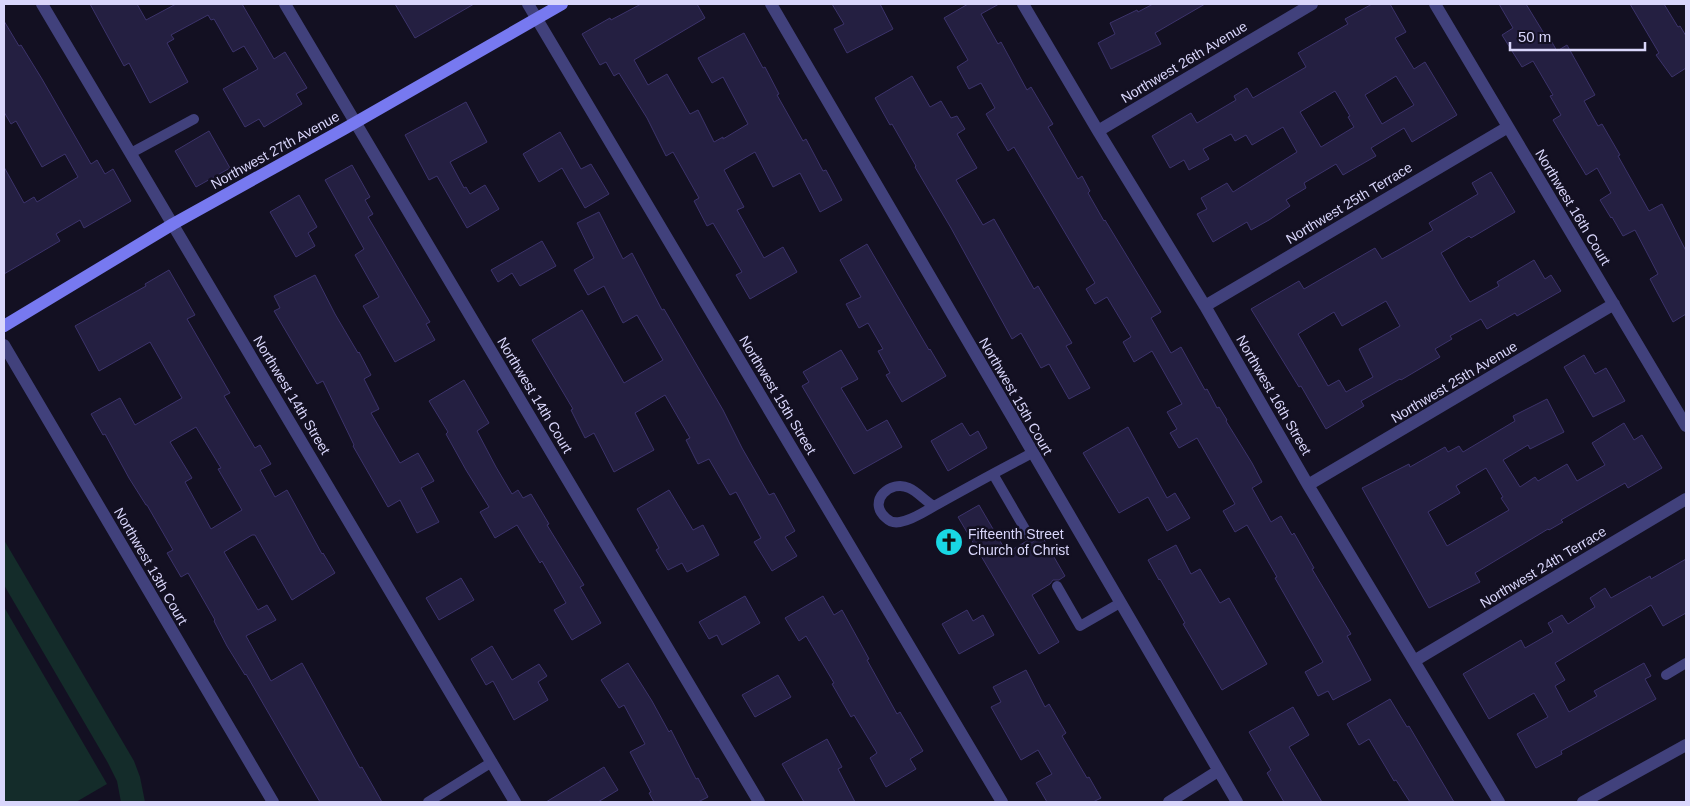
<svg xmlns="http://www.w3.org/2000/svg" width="1690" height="806" viewBox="0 0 1690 806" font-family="Helvetica,sans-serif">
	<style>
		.green { fill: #142c2a }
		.building { fill: #241f41; stroke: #3c336b; fill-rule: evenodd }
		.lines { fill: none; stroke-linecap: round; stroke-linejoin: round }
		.lane { stroke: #41417c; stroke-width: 10 }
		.street { stroke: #41417c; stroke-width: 12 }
		.secondary { stroke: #7779f0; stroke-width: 12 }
		.labels { text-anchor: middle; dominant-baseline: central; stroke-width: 5; stroke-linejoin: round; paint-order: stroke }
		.street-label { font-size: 14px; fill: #d9d6fb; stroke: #131022 }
		.poi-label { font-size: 14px; fill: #d9d6fb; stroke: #131022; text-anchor: start }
	</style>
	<rect width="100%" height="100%" fill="#131022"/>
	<path class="green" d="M4,540L134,761L140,777L145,802H121L117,781L108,763L4,585Z
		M4,607L107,784L76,802H4Z"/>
	<path class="building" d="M90,4H137L146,20L176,4H242L274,59L285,52L307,88L296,94L302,104L264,127L259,119L245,127L223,89L258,69L244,46L233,52L214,19L211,20L208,15L171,35L174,39L167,43L188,82L150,103L129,63L124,66Z
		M395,4H474L415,38Z
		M641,4H697L705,18L634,60L648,85L667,74L690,114L698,110L714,142L723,137V139L748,124L723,77L712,83L698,58L744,33L763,68L765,67L779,94L777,95L803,141L806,139L823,171L826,170L842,200L820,212L800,173L773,187L755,152L724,170L744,207L737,210L764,258L783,247L797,272L750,299L736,275L742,272L713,223L707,226L694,201L699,198L673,152L666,156L647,118L619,73L614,76L606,62L600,65L582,34L610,18L611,20Z
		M832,4H880L893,29L847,53L834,29L844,24Z
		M968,4H999L981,14L998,44L1001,42L1027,90L1031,87L1053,124L1048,127L1078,179L1082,176L1090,191L1088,193L1104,221L1105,220L1161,312L1151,318L1171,353L1181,347L1205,390L1207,389L1217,408L1219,407L1227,420L1226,421L1252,463L1262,482L1252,488L1271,522L1281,516L1292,535L1294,533L1314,568L1312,569L1351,634L1347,636L1371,680L1333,700L1328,691L1318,696L1305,672L1323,662L1275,578L1277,577L1247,525L1235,532L1223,511L1235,504L1197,438L1179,448L1170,433L1177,429L1167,412L1182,404L1152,351L1134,362L1123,342L1131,337L1107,297L1095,304L1086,289L1095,283L1014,147L1008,151L986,114L995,108L981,83L969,89L957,67L968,60L944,18Z
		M1153,4H1205L1155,33L1161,44L1111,69L1098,43L1115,34L1110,23L1137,10L1138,12Z
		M1372,4H1390L1406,32L1395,38L1414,69L1425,62L1457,115L1412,142L1404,128L1371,148L1376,156L1343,175L1336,164L1304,183L1306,188L1286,200L1290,206L1269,220L1251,230L1247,222L1213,242L1197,214L1207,209L1201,198L1227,183L1233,192L1297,152L1283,127L1252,145L1246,135L1235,141L1231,134L1203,149L1209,159L1189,170L1184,160L1170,168L1152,136L1191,113L1197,123L1236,100L1234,96L1247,88L1253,98L1306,67L1298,53L1348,24L1345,19ZM1396,76L1414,105L1382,124L1365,95ZM1335,91L1350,116L1348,117L1354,127L1321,147L1300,112Z
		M1499,4H1526L1548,40L1550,39L1557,51L1567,45L1595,95L1584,101L1598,126L1602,124L1620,155L1618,156L1649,211L1662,204L1686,251V314L1673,322L1650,279L1658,274L1635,230L1623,236L1612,217L1611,218L1600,200L1611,193L1597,168L1586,175L1553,120L1561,115L1550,96L1553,95L1533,61L1522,67L1502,35L1513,28Z
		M1630,4H1664L1678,27L1680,26L1686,36V68L1672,77L1656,55L1659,53Z
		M4,21L19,46L21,45L42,79L91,164L97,160L105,174L113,169L131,201L84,228L80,220L56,234L60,241L4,274V167L24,203L34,197L37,202L78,177L65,154L42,167L16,121L11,124L4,112Z
		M912,76L930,107L941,101L951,118L957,116L965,129L957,134L977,168L956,180L983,225L994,219L1034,289L1038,286L1072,343L1066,346L1090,388L1069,399L1049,364L1041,368L1021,333L1012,339L951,228L915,167L916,166L892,124L890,125L875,98Z
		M466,102L487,142L450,162L464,188L466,187L470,194L485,185L499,209L467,228L437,176L429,180L405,135Z
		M209,131L230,168L196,187L175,151Z
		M560,132L581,169L591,164L609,194L585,208L562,168L539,182L523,154Z
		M352,165L370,197L365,200L373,214L368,217L430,322L426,324L435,340L395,362L363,306L379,297L355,255L364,249L325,180Z
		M1491,172L1515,212L1471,238L1469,236L1441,253L1460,286L1470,302L1499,286L1497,282L1534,260L1545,279L1551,275L1561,291L1517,316L1515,313L1487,329L1481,319L1450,336L1452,339L1435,349L1440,357L1401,380L1400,379L1361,401L1364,406L1326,429L1301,386L1299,387L1251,309L1299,281L1304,289L1375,248L1382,259L1400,249L1433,230L1429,223L1478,194L1472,183ZM1386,301L1400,326L1359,349L1373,377L1346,392L1339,380L1328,386L1298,334L1334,312L1342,326Z
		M299,195L317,227L308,233L315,246L296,257L270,212Z
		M599,212L623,259L632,253L662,310L664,309L723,410L742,448L769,495L774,493L795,531L785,537L797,556L772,571L754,542L761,538L736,492L730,495L709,459L698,464L686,440L690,438L665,395L635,413L654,450L614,472L594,433L585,438L571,410L573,409L532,340L582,310L624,383L663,360L637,315L623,323L604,286L588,295L574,270L594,258L577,223Z
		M542,241L556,266L520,286L512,273L498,282L491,270Z
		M867,244L929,350L930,349L946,376L902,402L886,375L890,373L878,351L883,349L868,323L859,328L846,304L861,297L840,260Z
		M169,270L195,315L187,319L230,393L224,396L255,448L260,445L271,464L260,470L275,497L287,490L322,554L323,553L335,573L292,600L255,535H252L224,552L258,610L267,605L276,620L246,636L271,681L302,663L360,768L362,767L382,802H320L246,674L245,675L227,646L214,621L215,620L188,573L181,577L167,553L173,550L147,505H146L129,478L105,434L103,435L91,414L120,398L135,425L182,398L150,342L99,371L75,326L146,286L145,284ZM196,427L221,468L218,469L242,510L211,529L185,482L192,478L170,442Z
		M315,275L335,314L358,353L359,352L371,375L364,379L379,409L371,413L400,463L418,453L434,481L421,488L439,522L417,533L400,500L388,507L353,446L354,445L323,381L317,384L274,311L280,308L274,296Z
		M841,350L858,379L841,388L867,431L887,420L902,447L854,474L802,386L809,382L803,372Z
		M1584,355L1595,374L1606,368L1625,401L1593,417L1564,367Z
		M464,380L489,423L477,431L496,467L512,494L518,490L523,498L531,494L549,524L547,525L584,585L580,587L601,623L572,640L554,610L566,603L542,561L540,563L517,525L495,538L480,512L489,507L466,470L446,434L448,432L429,401Z
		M1547,399L1564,432L1530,449L1528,445L1503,460L1520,487L1535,477L1538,481L1567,464L1577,481L1605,465L1592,443L1624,423L1634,440L1642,435L1662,468L1628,488L1625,483L1561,520L1563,522L1549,530L1548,529L1475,573L1480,582L1429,608L1362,488L1409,464L1410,467L1445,447L1448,452L1459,446L1463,452L1515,421L1513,416ZM1486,468L1503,497L1501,498L1509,510L1447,546L1428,512L1460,493L1456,486Z
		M962,423L970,436L978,431L987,448L948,471L931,441Z
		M1128,427L1167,498L1175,493L1190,518L1167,531L1148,497L1119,513L1083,453Z
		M669,490L693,530L703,525L719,555L687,572L682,563L668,570L656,550L659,548L637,509Z
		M979,505L1007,553L1025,542H1033L1036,536L1040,533L1065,576L1059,580H1053L1050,584L1032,595L1059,642L1039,654L958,517Z
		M1176,545L1191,574L1200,569L1220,603L1229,598L1267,664L1222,690L1183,624L1185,623L1160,579L1159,580L1148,560Z
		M1686,559V613L1663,626L1651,605L1555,663L1565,680L1555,686L1569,712L1597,696L1594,691L1644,663L1651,676L1645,679L1656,699L1561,751L1562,754L1536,768L1517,734L1548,717L1534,693L1489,719L1463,674L1521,640L1525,648L1553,632L1548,623L1562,615L1568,624L1595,607L1590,598L1605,588L1611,598L1650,576L1651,579Z
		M461,578L474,600L439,620L426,598Z
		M745,596L760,623L722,645L717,635L709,639L699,622Z
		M823,596L834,615L842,610L869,659L867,660L897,714L900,712L923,751L910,759L916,769L886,787L870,758L877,753L854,715L851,717L832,684L834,683L806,636L799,641L785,618Z
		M967,610L973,621L983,615L994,635L959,654L942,624Z
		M492,646L512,680L539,664L547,676L538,682L548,700L514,720L493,681L486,685L471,659Z
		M628,663L652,701L669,732L671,730L696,779L698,778L708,797L698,802H654L649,793L651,792L630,752L645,744L624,705L619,708L601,680Z
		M1026,670L1045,707L1049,704L1066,733L1062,736L1087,778L1089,777L1101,798L1093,802H1047L1036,783L1052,774L1038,750L1021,760L991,707L1001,702L993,687Z
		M778,675L791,697L755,717L742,695Z
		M1390,699L1407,727L1409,726L1454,802H1410L1396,780L1394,781L1369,739L1359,745L1347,724Z
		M1293,707L1309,735L1289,747L1322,802H1284L1267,773L1271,770L1249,732Z
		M827,739L842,767L838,769L855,802H804L782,764Z
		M604,767L618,790L598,802H546Z"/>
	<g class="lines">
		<path class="lane" d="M131,153L194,119
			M993,474L1029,536
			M934,506C925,501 918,492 909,488C891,479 866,501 886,518C890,522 895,523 900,522C913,520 927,510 938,504C965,489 992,474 1019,460L1032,453
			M1057,586L1080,626L1120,603
			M1666,675L1686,663
			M428,802L492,762"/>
		<path class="street" d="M42,4L515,802
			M285,4L759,802
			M528,4L1002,802
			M771,4L1237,802
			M1023,4L1098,131L1205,306L1308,485L1499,802
			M1435,4L1686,426
			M1098,131L1312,4
			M1205,306L1508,127
			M4,345L273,802
			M1308,485L1614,304
			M1414,661L1686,499
			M1169,802L1218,771
			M1583,802L1686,745"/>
		<path class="secondary" d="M4,326L173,224L344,129L562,4"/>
	</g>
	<defs>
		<g id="church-disc" transform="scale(1.4375)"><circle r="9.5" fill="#19d7e4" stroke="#131022"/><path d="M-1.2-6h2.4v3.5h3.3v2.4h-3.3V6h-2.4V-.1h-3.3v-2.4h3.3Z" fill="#111"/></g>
	</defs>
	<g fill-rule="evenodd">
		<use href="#church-disc" x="949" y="542"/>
	</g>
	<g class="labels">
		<g class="street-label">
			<text transform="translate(1184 62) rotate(-31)">Northwest 26th Avenue</text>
			<text transform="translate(275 150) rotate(-29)">Northwest 27th Avenue</text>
			<text transform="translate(1349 203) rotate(-31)">Northwest 25th Terrace</text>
			<text transform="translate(1573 207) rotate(59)">Northwest 16th Court</text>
			<text transform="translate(1454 382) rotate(-31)">Northwest 25th Avenue</text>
			<text transform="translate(292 395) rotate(59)">Northwest 14th Street</text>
			<text transform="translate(535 395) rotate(59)">Northwest 14th Court</text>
			<text transform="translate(778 395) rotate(59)">Northwest 15th Street</text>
			<text transform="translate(1274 395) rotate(60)">Northwest 16th Street</text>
			<text transform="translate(1016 396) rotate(60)">Northwest 15th Court</text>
			<text transform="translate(151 566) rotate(60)">Northwest 13th Court</text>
			<text transform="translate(1543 567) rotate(-31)">Northwest 24th Terrace</text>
		</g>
		<g class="poi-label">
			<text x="968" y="534">Fifteenth Street<tspan x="968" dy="16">Church of Christ</tspan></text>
		</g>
	</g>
	<rect width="1690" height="806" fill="none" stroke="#d9d6fb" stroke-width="10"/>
	<path d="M1510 42v8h135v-8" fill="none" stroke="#d9d6fb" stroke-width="2.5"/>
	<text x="1518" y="42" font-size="15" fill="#d9d6fb" stroke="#131022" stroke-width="4" paint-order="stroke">50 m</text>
</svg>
